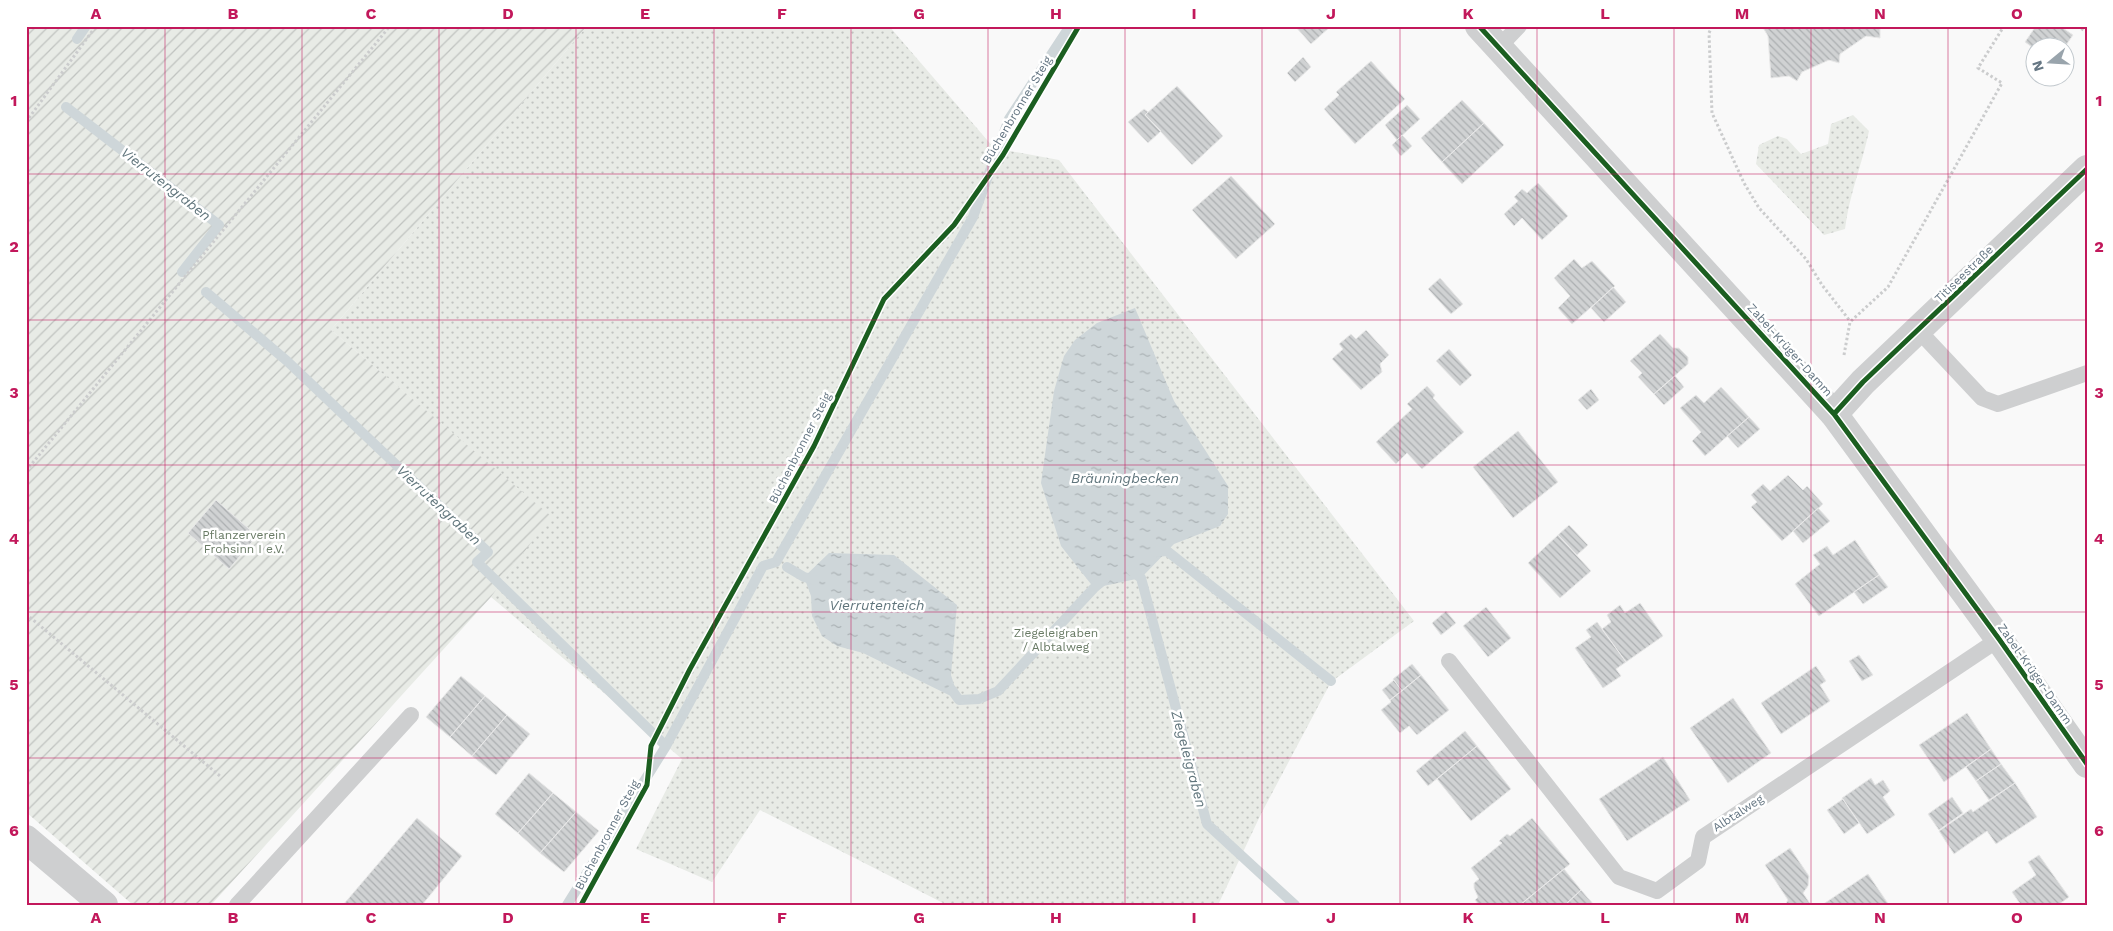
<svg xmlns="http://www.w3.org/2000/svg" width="2113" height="931" viewBox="0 0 2113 931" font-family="'Work Sans',sans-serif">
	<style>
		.grass { fill: url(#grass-dots) }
		.garden { fill: url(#garden-furrows) }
		.water { fill: url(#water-ripples) }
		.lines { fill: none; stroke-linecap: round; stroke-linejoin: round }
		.stream { stroke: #ced6d9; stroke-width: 10 }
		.building { fill: url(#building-back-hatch); stroke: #e8e8e8 }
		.path { stroke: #cbcccd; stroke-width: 3; stroke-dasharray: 2.5 2.5; stroke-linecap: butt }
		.service { stroke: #cecfd0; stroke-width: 16 }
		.minor { stroke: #cecfd0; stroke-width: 28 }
		.tertiary { stroke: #cecfd0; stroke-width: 28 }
		.cycleway-casing { stroke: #fff; stroke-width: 8 }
		.cycleway { stroke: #1b5e20; stroke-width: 5 }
		.grid { fill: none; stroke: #c2185b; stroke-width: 1; stroke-opacity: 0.55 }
		.labels { text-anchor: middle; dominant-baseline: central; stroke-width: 5; stroke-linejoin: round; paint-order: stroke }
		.street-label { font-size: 12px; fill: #657683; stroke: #fff }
		.park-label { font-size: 12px; fill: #687a64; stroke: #fff }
		.water-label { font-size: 14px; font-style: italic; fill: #60757c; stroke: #fff }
		.neatline { fill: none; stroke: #c2185b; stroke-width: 2 }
		.grid-label { font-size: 16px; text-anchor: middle; font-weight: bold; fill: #c2185b }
	</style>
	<defs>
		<pattern id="grass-dots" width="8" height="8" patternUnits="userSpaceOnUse" patternTransform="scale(1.25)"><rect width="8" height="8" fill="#e8ebe6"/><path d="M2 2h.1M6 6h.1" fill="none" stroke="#c0c3c0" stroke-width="1.8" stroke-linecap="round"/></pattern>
		<pattern id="garden-furrows" width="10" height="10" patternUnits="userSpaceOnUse" patternTransform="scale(1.25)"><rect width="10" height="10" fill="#e8ebe6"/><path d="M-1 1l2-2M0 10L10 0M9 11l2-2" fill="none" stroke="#c0c3c0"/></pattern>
		<pattern id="water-ripples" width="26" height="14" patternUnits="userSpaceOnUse" patternTransform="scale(1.25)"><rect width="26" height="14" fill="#ced6d9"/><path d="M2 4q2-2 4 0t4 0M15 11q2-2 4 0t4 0" fill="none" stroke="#abb2b5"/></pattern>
		<pattern id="building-back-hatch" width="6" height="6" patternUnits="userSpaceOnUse" patternTransform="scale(1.25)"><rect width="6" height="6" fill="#d0d2d3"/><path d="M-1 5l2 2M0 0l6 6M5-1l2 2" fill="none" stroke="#acafb1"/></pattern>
	</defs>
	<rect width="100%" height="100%" fill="#f9f9f9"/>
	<path class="grass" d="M587,26H889L994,148L1059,160L1414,621L1331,682L1261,814L1218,905H947L760,810L712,882L636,849L682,759L491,597L550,516L331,330Z
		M1853,115L1869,131C1862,165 1849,195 1845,229L1824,235L1756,164L1759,145L1778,136L1787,139L1801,154L1828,144L1831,124Z"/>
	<path class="garden" d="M26,26H587L331,330L551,516L491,597L211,905H133L26,812Z"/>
	<path class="water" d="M1135,308L1174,401L1228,486V514L1220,526L1174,544L1141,578L1094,588L1061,546L1041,483L1054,391L1064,356L1075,340L1097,323Z
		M829,553L894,555L957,605L951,675L959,700L863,653L837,646L822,636L812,616L811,596L804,577Z"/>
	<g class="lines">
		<path class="stream" d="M77,39L86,26
			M66,107L219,225L182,272
			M206,292L287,361L488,552L477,562L666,746
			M1155,552L1167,551L1331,681
			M787,567L804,577L815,580
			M1131,570L1141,578L1207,824L1295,905
			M952,690L959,700L979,699L998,691L1094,588L1105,579
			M567,905L666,746L763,566L776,562L973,217L1009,119L1070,26"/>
	</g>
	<path class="building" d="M1295,26H1331L1311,44Z
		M1762,26H1880V38L1866,36L1840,54L1839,63L1829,60L1802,72L1797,81L1789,76L1771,78L1768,36Z
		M2036,26H2060L2073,35L2064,48H2036V50L2025,42Z
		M1303,57L1311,67L1295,82L1287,73Z
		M1371,61L1405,99L1355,144L1324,109L1339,95L1336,92Z
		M1177,86L1223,136L1192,165L1145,115Z
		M1462,100L1484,123L1442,162L1421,138Z
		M1407,105L1420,119L1397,140L1385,125Z
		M1144,109L1148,112L1145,115L1161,131L1148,143L1128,122Z
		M1484,123L1504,145L1462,184L1442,162Z
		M1402,135L1412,146L1401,156L1392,145Z
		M1231,176L1275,224L1236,259L1192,210Z
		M1538,183L1568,216L1542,240L1522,218L1514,226L1504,214L1518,201L1514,197L1522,189L1527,193Z
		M1574,259L1582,268L1592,261L1615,286L1572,324L1558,308L1570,296L1554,278Z
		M1440,278L1463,304L1451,314L1428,289Z
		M1613,287L1626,302L1604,322L1591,308Z
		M1366,330L1389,355L1380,364L1382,372L1361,390L1332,359L1343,349L1339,344L1351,334L1356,339Z
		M1660,334L1673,348H1679L1688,357V364L1654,394L1638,377L1642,373L1630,361Z
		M1449,349L1472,375L1460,386L1436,361Z
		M1675,376L1684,387L1664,405L1654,394Z
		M1427,386L1435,395L1433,398L1464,432L1422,469L1407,453L1396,464L1376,442L1412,409L1407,404Z
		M1721,387L1749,417L1705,456L1692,441L1701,432L1680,408L1696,395L1704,403Z
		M1591,389L1599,400L1587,410L1578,400Z
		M1749,417L1760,429L1738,448L1727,436Z
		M1518,431L1558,482L1513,518L1473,467Z
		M1788,475L1803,490L1807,486L1823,504L1782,541L1751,507L1757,502L1751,495L1763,484L1770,491Z
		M216,500L257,536L229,569L188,533Z
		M1818,508L1830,521L1803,543L1793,531Z
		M1569,525L1588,545L1577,555L1558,535Z
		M1558,535L1591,571L1560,598L1528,563Z
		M1855,540L1879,575L1819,616L1795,584L1820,564L1813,555L1827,546L1833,555Z
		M1879,575L1888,587L1863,604L1854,592Z
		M1640,603L1663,636L1626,662L1602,629L1611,622L1607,615L1620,605L1625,613Z
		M1486,607L1511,638L1488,657L1463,626Z
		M1446,611L1456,623L1441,635L1432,623Z
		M1597,622L1626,662L1616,669L1621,676L1603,688L1575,648L1591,637L1586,630Z
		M1859,655L1873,675L1862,681L1849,661Z
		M1412,664L1421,675L1402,691L1393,679Z
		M1816,666L1826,681L1820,685L1830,701L1781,734L1761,703Z
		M1421,675L1449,710L1417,735L1409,726L1400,733L1381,710L1391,702L1390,700Z
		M461,676L485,696L450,737L426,717Z
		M1394,680L1402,691L1390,700L1382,690Z
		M485,696L507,715L472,756L450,737Z
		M1733,698L1771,753L1728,783L1690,728Z
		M1967,713L1991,749L1944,782L1919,745Z
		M507,715L530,734L496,775L472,756Z
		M1465,731L1477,746L1428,786L1416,771Z
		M1477,746L1511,789L1471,821L1437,779Z
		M1991,749L2001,764L1976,781L1966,767Z
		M1663,757L1690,800L1627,841L1599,799Z
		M2001,764L2015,783L1989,800L1976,781Z
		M529,773L553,793L518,833L495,814Z
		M1871,778L1875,785L1883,780L1890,791L1883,797L1895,815L1867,834L1842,798Z
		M2015,783L2037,817L1996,844L1987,831L1954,854L1939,831L1971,809L1973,812Z
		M553,793L576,812L540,853L518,833Z
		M1952,797L1963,813L1939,830L1928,814Z
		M1843,799L1859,823L1844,834L1827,810Z
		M576,812L599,831L564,872L540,853Z
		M417,818L462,856L422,905H343Z
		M1532,818L1570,864L1520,905H1479L1475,900L1478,897L1474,888V883L1479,879L1471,868L1502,843L1499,841L1507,834L1510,836Z
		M1790,848L1809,876L1808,886L1803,893L1811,905H1785L1788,900L1765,865Z
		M2039,855L2069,897L2058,905H2021L2012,892L2036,875L2028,862Z
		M1564,869L1581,890L1565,905H1520Z
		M1868,874L1889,905H1822Z
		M1581,890L1594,905H1565Z"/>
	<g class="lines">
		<path class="path" d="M1712,26L1709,33L1712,113L1744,183L1759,208L1806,259L1822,285L1850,321
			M2077,26L2087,32
			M26,122L96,26
			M1844,355L1850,322L1888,287L2002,83L1978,68L2004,26
			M26,471L390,26
			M26,614L220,776
			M581,905L647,785L651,746L690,669L814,446L884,299L954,225L1003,155L1079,26"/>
		<path class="service" d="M1498,48L1519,26
			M1919,331L1982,398L1998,404L2087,373
			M1449,661L1619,877L1657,891L1698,861L1703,837L1999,639
			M237,905L411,715"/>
		<path class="minor" d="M1834,414L1863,382L2087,169
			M26,839L104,905"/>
		<path class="tertiary" d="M1479,26L1834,414L1999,639L2087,764"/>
		<g class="cycleway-casing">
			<path id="cycleway" d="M1479,26L1834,414L1999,639L2087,764
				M1834,414L1863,382L2087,169
				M581,905L647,785L651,746L690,669L814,446L884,299L954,225L1003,155L1079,26"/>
		</g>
		<use href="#cycleway" class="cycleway"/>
	</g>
	<path class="grid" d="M165,26V905M302,26V905M439,26V905M576,26V905M714,26V905M851,26V905M988,26V905M1125,26V905M1262,26V905M1400,26V905M1537,26V905M1674,26V905M1811,26V905M1948,26V905M26,174H2087M26,320H2087M26,465H2087M26,612H2087M26,758H2087"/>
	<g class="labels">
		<g class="street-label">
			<text transform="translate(1017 110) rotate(-59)">Büchenbronner Steig</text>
			<text transform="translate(1964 274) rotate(-44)">Titiseestraße</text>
			<text transform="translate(1790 350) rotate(48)">Zabel-Krüger-Damm</text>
			<text transform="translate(800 448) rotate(-63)">Büchenbronner Steig</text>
			<text transform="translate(2035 674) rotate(55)">Zabel-Krüger-Damm</text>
			<text transform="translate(1738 813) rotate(-33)">Albtalweg</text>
			<text transform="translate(607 835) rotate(-62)">Büchenbronner Steig</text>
		</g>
		<g class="park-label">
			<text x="244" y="535">Pflanzerverein<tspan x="244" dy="14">Frohsinn I e.V.</tspan></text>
			<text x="1056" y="633">Ziegeleigraben<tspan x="1056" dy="14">/ Albtalweg</tspan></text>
		</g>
		<g class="water-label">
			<text transform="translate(166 184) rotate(38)">Vierrutengraben</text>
			<text x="1125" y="478">Bräuningbecken</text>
			<text transform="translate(439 505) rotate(43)">Vierrutengraben</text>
			<text x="877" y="605">Vierrutenteich</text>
			<text transform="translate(1189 759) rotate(75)">Ziegeleigraben</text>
		</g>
	</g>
	<rect width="2113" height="931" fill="none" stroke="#ffffff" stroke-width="55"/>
	<g transform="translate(2050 62) rotate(252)"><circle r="24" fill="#ffffff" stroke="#c1c8cd"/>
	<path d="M0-4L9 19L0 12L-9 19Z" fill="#99a4ac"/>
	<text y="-8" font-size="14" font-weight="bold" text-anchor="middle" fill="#657683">N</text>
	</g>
	<rect x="28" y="28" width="2058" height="876" class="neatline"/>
	<g class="grid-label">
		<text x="96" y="19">A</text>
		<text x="233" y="19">B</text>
		<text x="371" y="19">C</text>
		<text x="508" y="19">D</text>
		<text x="645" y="19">E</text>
		<text x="782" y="19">F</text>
		<text x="919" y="19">G</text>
		<text x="1056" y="19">H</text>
		<text x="1194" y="19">I</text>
		<text x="1331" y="19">J</text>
		<text x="1468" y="19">K</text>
		<text x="1605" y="19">L</text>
		<text x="1742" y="19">M</text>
		<text x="1880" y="19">N</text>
		<text x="2017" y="19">O</text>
		<text x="14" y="106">1</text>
		<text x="2099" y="106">1</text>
		<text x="14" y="252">2</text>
		<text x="2099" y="252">2</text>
		<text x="14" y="398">3</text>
		<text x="2099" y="398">3</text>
		<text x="14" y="544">4</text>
		<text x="2099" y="544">4</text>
		<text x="14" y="690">5</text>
		<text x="2099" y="690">5</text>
		<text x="14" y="836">6</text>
		<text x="2099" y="836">6</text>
		<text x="96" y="923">A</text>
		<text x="233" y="923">B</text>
		<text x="371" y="923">C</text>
		<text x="508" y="923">D</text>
		<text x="645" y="923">E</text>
		<text x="782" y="923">F</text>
		<text x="919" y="923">G</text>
		<text x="1056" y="923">H</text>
		<text x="1194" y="923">I</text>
		<text x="1331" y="923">J</text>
		<text x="1468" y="923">K</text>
		<text x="1605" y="923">L</text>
		<text x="1742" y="923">M</text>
		<text x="1880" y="923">N</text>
		<text x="2017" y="923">O</text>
	</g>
</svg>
